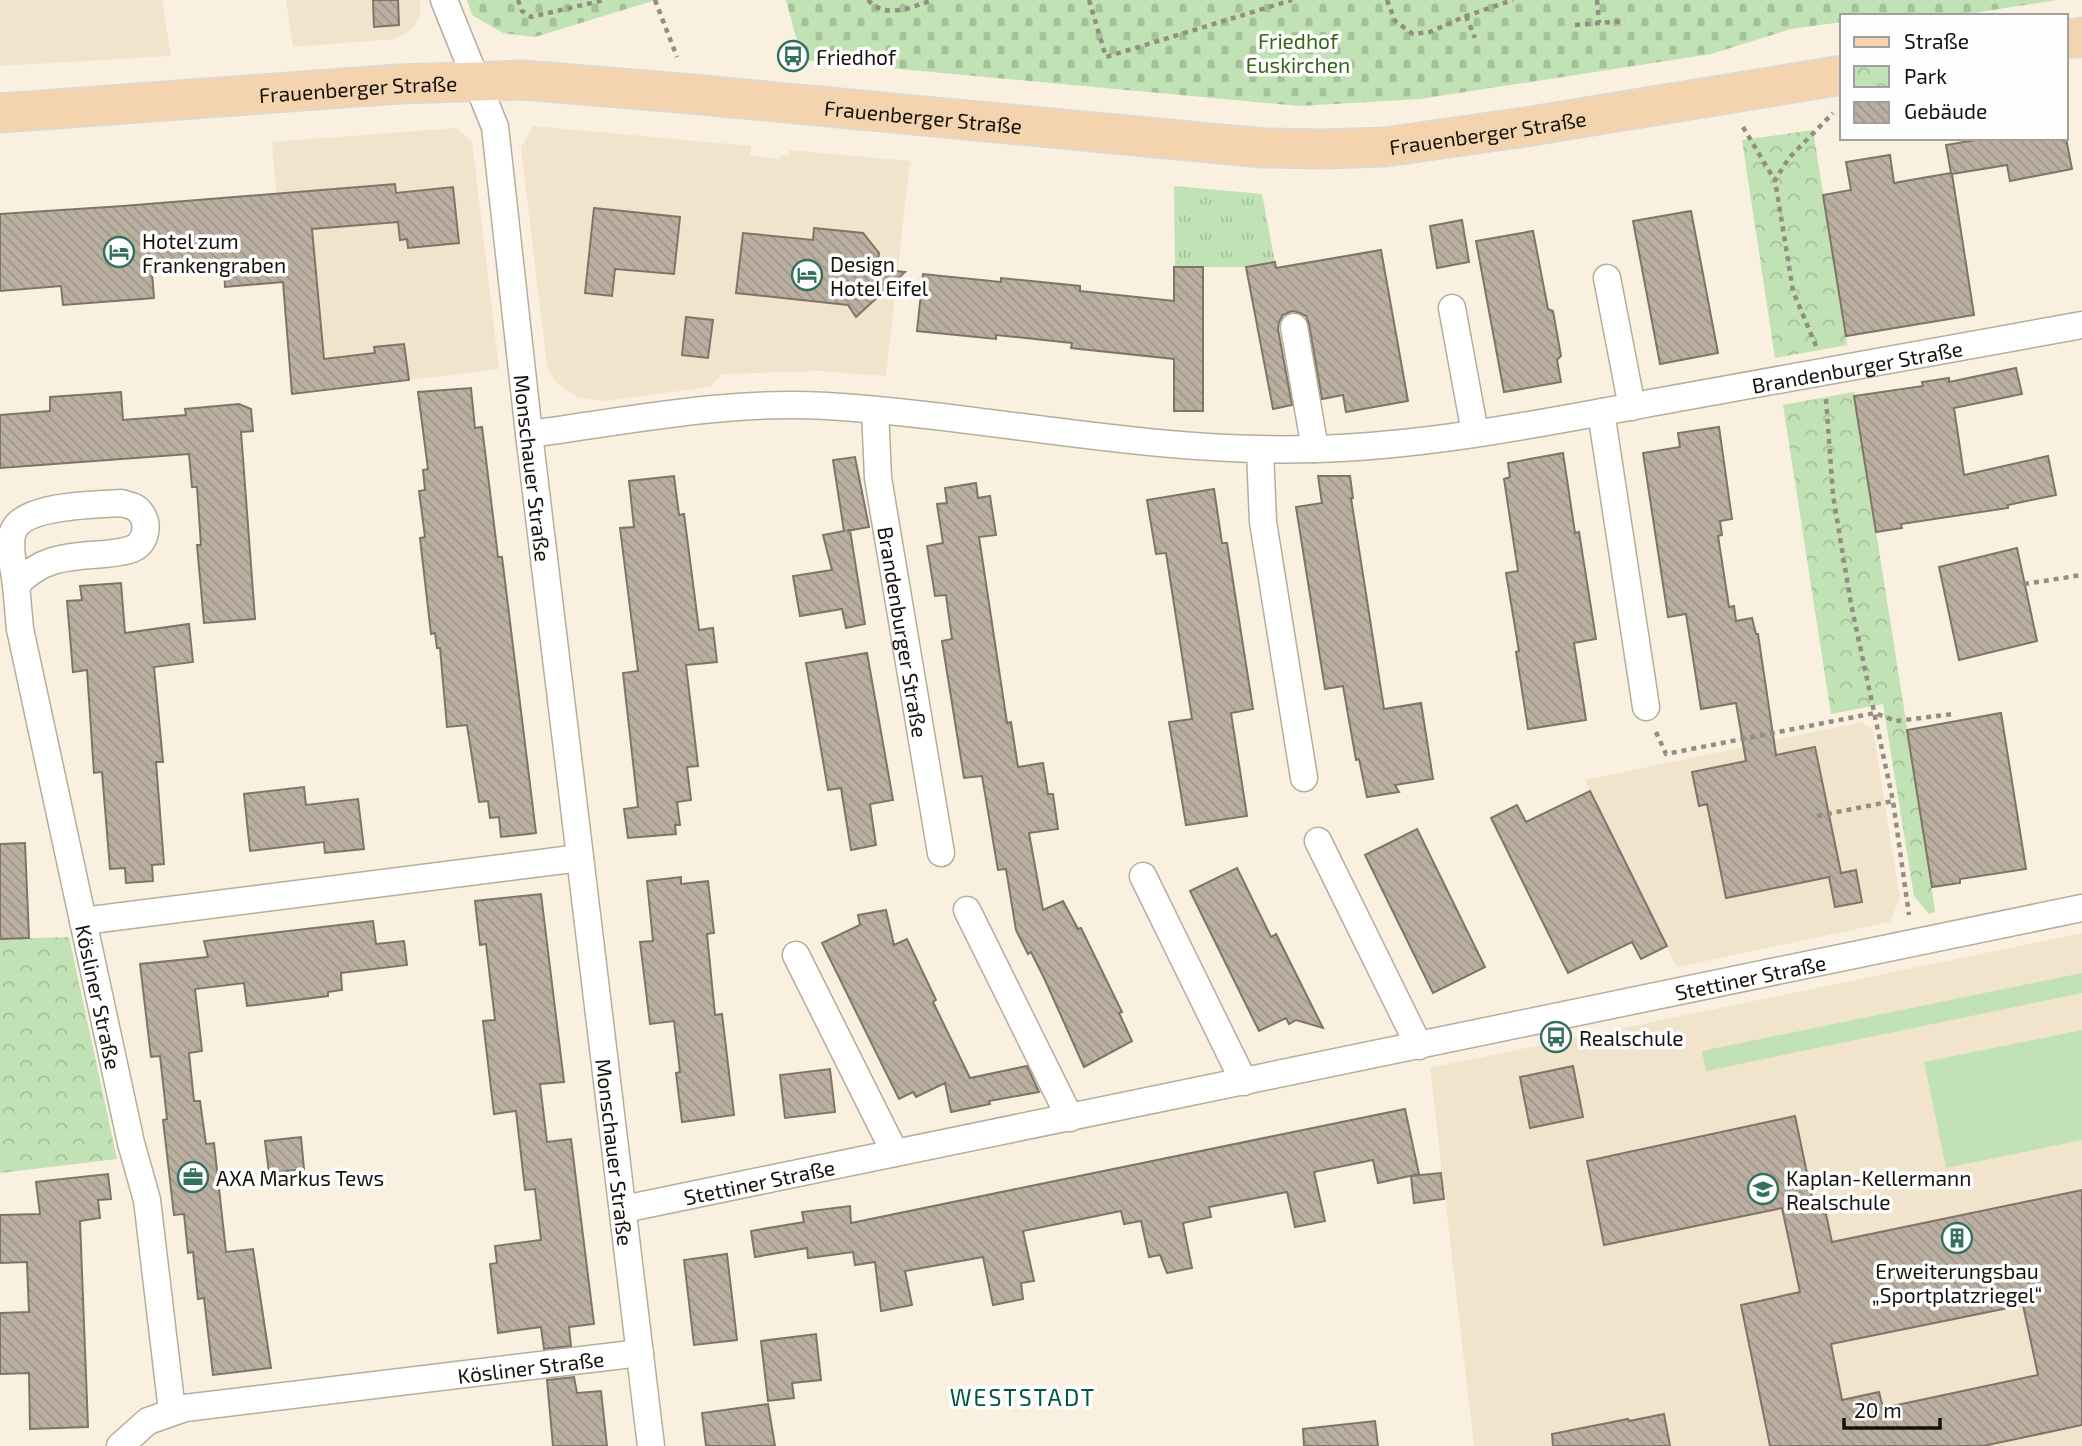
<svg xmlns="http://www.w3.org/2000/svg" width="2082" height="1446" viewBox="0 0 2082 1446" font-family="'Exo 2',sans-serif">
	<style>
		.built { fill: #f2e4cc }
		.grass { fill: url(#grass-tufts) }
		.cemetery { fill: url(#cemetery-stones) }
		.park { fill: url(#park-crowns) }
		.pitch { fill: #c1e2b4 }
		.building { fill: url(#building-back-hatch); stroke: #7f7567; stroke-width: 2; fill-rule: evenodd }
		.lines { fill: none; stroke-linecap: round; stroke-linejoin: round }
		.street-casing { stroke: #b6ad9c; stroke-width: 29 }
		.primary-casing { stroke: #dad9d8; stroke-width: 41 }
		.path { stroke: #948d81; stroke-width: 4.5; stroke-dasharray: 5 5; stroke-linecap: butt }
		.street { stroke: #fff; stroke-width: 26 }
		.primary { stroke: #f3d4af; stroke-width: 38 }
		.labels { text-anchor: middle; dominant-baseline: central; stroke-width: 7; stroke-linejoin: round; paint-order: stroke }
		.park-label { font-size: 21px; fill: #346519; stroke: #fefefe }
		.poi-label { font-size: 21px; fill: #16130d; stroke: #fefefe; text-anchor: start }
		.street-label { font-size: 21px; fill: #16130d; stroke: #fefefe }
		.neighbourhood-label { font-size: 23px; letter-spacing: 2px; fill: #005641; stroke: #fefefe }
	</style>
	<defs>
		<pattern id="grass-tufts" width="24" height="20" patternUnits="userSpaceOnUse" patternTransform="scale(1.75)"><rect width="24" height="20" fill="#c1e2b4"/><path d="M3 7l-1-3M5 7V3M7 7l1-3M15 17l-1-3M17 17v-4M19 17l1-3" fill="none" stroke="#a5c19a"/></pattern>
		<pattern id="cemetery-stones" width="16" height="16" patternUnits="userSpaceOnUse" patternTransform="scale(1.75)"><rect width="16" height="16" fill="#c1e2b4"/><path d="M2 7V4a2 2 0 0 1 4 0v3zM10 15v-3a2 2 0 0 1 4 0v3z" fill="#a5c19a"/></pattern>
		<pattern id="park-crowns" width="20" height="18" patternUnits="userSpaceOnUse" patternTransform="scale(1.75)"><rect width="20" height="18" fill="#c1e2b4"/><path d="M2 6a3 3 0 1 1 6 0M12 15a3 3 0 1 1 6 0" fill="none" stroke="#a5c19a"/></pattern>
		<pattern id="building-back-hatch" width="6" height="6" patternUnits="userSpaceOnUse" patternTransform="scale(1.75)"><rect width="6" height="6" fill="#baafa0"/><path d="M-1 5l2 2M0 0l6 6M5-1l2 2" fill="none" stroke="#9f9689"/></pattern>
	</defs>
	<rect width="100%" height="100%" fill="#f9f0df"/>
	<path class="built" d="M0,0H162L171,56L0,66Z
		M286,0H420V16L412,29L396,39L293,47Z
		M533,126L751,146L750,155L779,159L780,155L789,156V150L910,161L886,376L821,371L722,374L711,387L603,401L577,397L556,382L547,367L521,148Z
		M456,128L472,141L499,369L292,394L272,142Z
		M1862,722L1873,730L1900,898L1890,922L1677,967L1585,780Z
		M2082,933V1446H1474L1430,1068Z"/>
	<path class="grass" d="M1174,186L1262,194L1275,262L1246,267H1175Z"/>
	<path class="cemetery" d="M467,0H656L535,37L503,33L472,15Z
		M786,0H2057L1955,16H1842V22L1791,29L1711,54L1420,99L1300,106L802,60Z"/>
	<path class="park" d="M1813,130L1847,345L1775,358L1742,140Z
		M1854,392L1930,873L1935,912L1929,914L1914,896L1883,704L1831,714L1783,405Z
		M69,937L117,1159L0,1173V939Z"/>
	<path class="pitch" d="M2082,973V993L1706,1071L1702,1051Z
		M2082,1030V1140L1946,1168L1924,1062Z"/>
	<path class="building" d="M373,0H398L399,25L374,27Z
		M1987,138H2066L2072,169L2010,181L2007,165L1952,174L1974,315L1846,336L1823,195L1851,190L1846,162L1890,155L1894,183L1922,178L1951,173L1946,145Z
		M395,184L396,193L453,187L459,243L408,248L407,239L400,240L398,222L312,229L324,359L375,353L374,347L404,344L409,380L292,394L283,282L225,287L224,266L152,273L154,298L63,305L61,286L0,291V214L123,206Z
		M594,208L680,217L674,274L615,269L612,296L585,293Z
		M1691,211L1718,353L1660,364L1633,221Z
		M1462,220L1469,262L1437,268L1430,226Z
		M814,228L863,233L879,253L877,269L905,272L856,317L848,305L736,293L743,233L813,240Z
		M1533,231L1548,309L1553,311L1561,356L1557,360L1561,382L1504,392L1476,241Z
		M1381,250L1408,401L1346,412L1343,395L1322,399L1309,324L1306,316L1300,313L1292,311L1283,315L1279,322L1278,329L1292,405L1273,409L1246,267L1275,262L1276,268Z
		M1174,267H1203V411H1174V359L1071,348L1072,343L996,335V339L917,331L923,274L1001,282V278L1080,286V291L1174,301Z
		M686,317L713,320L708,358L682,355Z
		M2016,368L2022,394L1954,408L1964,475L2048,456L2056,495L2008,505V508L1901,524L1902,528L1876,532L1854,396L1923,386L1922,382L1949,378V382Z
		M471,388L475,428L482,427L498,557H502L536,833L501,837L499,817L490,818L488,801L479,802L467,725L447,727L440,648H437L435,633L431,634L420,538L425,537L419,491L425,490L423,470L428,469L418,392Z
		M121,392L123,420L186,415L185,409L239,404L251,409L253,431L241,432L255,619L204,623L197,545H201L197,487H192L189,454L0,468V415L50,411V397Z
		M1719,427L1732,519L1720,521L1722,535L1718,536L1729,607L1734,606L1736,621L1752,618L1756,634H1758L1776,755L1815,747L1841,873L1856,870L1862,902L1835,907L1829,877L1726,898L1707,804L1699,806L1692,772L1746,761L1736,703L1701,709L1686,614L1668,617L1643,453L1680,447L1678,433Z
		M1563,453L1575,533L1579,532L1596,639L1574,643L1586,720L1528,729L1516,652L1519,651L1506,573L1518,571L1504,479L1510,477L1508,463Z
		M855,457L869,527L847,531L850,530L865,624L846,628L842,609L800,616L793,576L832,570L823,535L844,531L833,460Z
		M674,476L679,515L684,514L699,630L713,628L717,662L686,665L698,766L687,767L691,800L677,802L680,825H675L676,834L628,838L624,809L638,807L623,673L638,671L620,528L634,527L629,481Z
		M1318,476H1350L1353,498H1351L1384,709L1421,703L1433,779L1395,785L1399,792L1367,797L1359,759L1356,760L1343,686L1325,689L1296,507L1322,503Z
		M976,483L978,498L990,496L996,535L979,537L1007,723L1011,722L1018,767L1043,763L1048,794H1053L1058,829L1029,833L1043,910L1063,901L1078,929L1081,928L1122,1012L1119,1013L1132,1041L1084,1067L1045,980L1031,952L1028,954L1016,930L1006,869L998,870L982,776L964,778L942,641L952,639L946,595L935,596L927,546L943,543L937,504L947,503L945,488Z
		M1214,489L1222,543H1227L1253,709L1231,713L1247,816L1186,825L1169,722L1192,719L1166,553L1156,554L1147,500Z
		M2017,548L2037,641L1959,660L1939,567Z
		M121,583L125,633L189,624L193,662L154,667L163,762H156L164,864L152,865L153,881L126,883L125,868L110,869L102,772L94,773L87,670L73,672L67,601L82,600L80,586Z
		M867,653L893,800L870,804L876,845L851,850L841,788L828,790L806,663Z
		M2001,713L2026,869L1960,879V883L1932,887L1907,730Z
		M304,787L306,805L358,799L364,849L325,853L324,842L250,851L244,794Z
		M1590,791L1667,946L1641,959L1632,942L1568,973L1491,818L1517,805L1526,822Z
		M1417,829L1485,967L1433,993L1365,855Z
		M25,843L29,938L0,939V844Z
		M1237,868L1271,937L1276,934L1323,1028L1296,1020L1289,1024L1286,1018L1259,1031L1190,891Z
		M681,877V884L708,881L714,933L707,934L715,1015L722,1014L734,1115L682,1122L676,1073L680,1072L674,1021L650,1024L640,942L653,941L647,881Z
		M541,894L564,1082L540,1084L547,1142L571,1139L594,1324L569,1327L571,1346L544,1349L541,1327L498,1333L490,1264L497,1263L495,1246L541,1240L535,1189L525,1190L516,1111L494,1114L483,1021L495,1020L486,944L480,945L475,901Z
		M886,910L894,945L907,939L936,1000L933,1002L970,1078L1027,1066L1039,1092L989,1101L990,1104L951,1112L945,1083L916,1097L913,1092L899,1099L822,943L860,925L858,915Z
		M373,921L376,944L404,941L407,965L341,973L342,990L328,992V996L247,1006L244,983L195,989L202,1051L189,1053L194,1101H200L206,1144L214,1143L226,1252L253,1249L271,1368L213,1375L204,1298L198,1299L193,1252L188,1253L184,1214L174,1215L163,1120L167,1119L160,1056L151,1057L140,964L208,957L204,941Z
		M1573,1066L1583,1117L1530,1128L1520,1077Z
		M830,1069L835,1112L785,1118L780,1075Z
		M1405,1109L1419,1174L1378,1183L1373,1160L1314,1172L1325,1221L1295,1227L1287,1192L1209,1207L1211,1217L1183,1223L1192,1268L1167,1273L1160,1255L1149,1257L1141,1221L1124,1224L1121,1211L1023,1231L1034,1281L1021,1283L1023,1299L993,1305L983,1257L905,1271L912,1305L881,1311L875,1262L855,1265L853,1252L808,1258L807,1248L755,1257L751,1231L804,1222L802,1212L850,1206L851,1223Z
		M1795,1116L1813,1202L1823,1200L1832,1242L2082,1190V1425L1983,1446H1770L1741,1305L1800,1292L1782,1208L1604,1245L1587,1161ZM2023,1305L2038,1375L1883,1408L1879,1392L1842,1400L1831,1344Z
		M301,1137L304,1169L269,1173L265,1141Z
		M1441,1173L1444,1199L1414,1203L1411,1176Z
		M108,1174L111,1199L98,1200L100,1218L80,1221L88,1427L30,1429L29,1373L0,1374V1313L29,1312L27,1262L0,1263V1215L40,1214L36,1182Z
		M727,1254L737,1340L694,1345L684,1260Z
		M816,1334L821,1380L792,1383L794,1398L768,1401L761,1341Z
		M574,1377L577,1393L601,1391L607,1446H553L547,1380Z
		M768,1404L775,1446H706L702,1413Z
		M1664,1414L1670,1446H1553L1552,1434L1628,1419L1629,1421Z
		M1375,1421L1378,1446H1304L1303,1429Z"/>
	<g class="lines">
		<g class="street-casing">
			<g id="street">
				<path id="s1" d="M444,0L495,127L529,434L651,1446"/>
				<path d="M1607,278L1632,407"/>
				<path d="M1452,308L1475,433"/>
				<path d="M1294,327L1315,449"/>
				<path id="s2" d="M875,410L878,478L941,853"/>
				<path d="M1601,412L1646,707"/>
				<path id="s3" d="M529,434C627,421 727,400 827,406C988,416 1151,454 1313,449C1428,446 1542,423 1656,402C1798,377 1940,351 2082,325"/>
				<path d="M1260,450L1263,522L1304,778"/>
				<path id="s4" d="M16,585C14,569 9,550 12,535C18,504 95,505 121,503C128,505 136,506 140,512C150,524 146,543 132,549C124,552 114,553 105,554C69,557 43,556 16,585L20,629L131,1143L147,1200L172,1411"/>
				<path d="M1318,841L1419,1046"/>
				<path d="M1143,876L1244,1082"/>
				<path d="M967,910L1070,1118"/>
				<path d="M83,921L580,858"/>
				<path d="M796,955L895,1153"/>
				<path id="s5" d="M624,1209L2082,908"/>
				<path id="s6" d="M120,1446L148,1421L185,1408L640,1353"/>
			</g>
		</g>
		<g class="primary-casing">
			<g id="primary">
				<path d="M2066,39L2082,37"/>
				<path id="s7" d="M0,113L399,84L522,80L692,94L1263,148L1322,149L1385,147L1525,127L1842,75"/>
			</g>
		</g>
		<path class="path" d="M518,0L522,11L531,17L604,0
			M655,0L677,57
			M868,0C886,20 911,7 933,0
			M1089,0L1106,57L1292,0
			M1387,0L1395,21L1413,34L1430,32L1466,16L1513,0
			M1597,0L1599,23
			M1466,16L1475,38
			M1575,25L1625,21
			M1743,127L1774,179
			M1816,346L1793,291L1775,180L1789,158L1833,113
			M1826,399L1833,495L1851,604L1893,801L1909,915
			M2024,584L2082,575
			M1656,732L1666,754L1875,713L1896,721L1953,714
			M1817,816L1893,801"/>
		<use href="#street" class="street"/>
		<use href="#primary" class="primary"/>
	</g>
	<defs>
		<g id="bus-ring" transform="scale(1.575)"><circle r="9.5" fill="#fefefe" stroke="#34715d" stroke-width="1.5"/><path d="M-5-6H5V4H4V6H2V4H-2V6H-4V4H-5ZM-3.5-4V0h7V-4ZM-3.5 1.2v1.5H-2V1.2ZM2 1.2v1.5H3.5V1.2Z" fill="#34715d"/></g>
		<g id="hotel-ring" transform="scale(1.575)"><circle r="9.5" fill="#fefefe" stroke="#34715d" stroke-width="1.5"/><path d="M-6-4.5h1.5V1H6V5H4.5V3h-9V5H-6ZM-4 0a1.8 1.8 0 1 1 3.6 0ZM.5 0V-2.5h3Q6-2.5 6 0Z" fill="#34715d"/></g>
		<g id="office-ring" transform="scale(1.575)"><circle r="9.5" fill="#fefefe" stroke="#34715d" stroke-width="1.5"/><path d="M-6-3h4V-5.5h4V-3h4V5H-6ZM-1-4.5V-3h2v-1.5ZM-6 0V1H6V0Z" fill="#34715d"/></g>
		<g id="school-ring" transform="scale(1.575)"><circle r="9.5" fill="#fefefe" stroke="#34715d" stroke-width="1.5"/><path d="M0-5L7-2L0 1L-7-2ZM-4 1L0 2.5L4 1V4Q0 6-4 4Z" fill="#34715d"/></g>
		<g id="building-ring" transform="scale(1.575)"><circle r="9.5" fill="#fefefe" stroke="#34715d" stroke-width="1.5"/><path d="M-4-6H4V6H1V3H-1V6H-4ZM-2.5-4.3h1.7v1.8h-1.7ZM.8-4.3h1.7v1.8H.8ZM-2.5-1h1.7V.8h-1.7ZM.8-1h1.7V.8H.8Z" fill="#34715d"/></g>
	</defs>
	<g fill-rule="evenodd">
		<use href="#bus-ring" x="793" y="56"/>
		<use href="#hotel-ring" x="119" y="252"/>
		<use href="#hotel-ring" x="807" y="275"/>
		<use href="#bus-ring" x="1556" y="1037"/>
		<use href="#office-ring" x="193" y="1177"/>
		<use href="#school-ring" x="1763" y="1189"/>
		<use href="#building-ring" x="1957" y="1238"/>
	</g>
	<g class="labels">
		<g class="park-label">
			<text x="1298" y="40">Friedhof<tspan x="1298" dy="24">Euskirchen</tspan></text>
		</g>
		<g class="poi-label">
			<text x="816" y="56">Friedhof</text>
			<text x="142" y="240">Hotel zum<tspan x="142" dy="24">Frankengraben</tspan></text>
			<text x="830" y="263">Design<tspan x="830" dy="24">Hotel Eifel</tspan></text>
			<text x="1579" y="1037">Realschule</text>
			<text x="216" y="1177">AXA Markus Tews</text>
			<text x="1786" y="1177">Kaplan-Kellermann<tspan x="1786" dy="24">Realschule</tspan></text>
			<text x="1957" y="1270" text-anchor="middle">Erweiterungsbau<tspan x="1957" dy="24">„Sportplatzriegel“</tspan></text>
		</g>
		<g class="street-label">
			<text stroke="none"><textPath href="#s7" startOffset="359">Frauenberger Straße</textPath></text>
			<text stroke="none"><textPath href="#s7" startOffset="926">Frauenberger Straße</textPath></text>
			<text stroke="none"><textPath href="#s7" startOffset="1493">Frauenberger Straße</textPath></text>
			<text stroke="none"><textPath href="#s3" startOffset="1339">Brandenburger Straße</textPath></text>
			<text stroke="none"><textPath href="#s1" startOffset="480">Monschauer Straße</textPath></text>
			<text stroke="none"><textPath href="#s2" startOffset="224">Brandenburger Straße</textPath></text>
			<text stroke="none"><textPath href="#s5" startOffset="1150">Stettiner Straße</textPath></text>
			<text stroke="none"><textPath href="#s4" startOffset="780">Kösliner Straße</textPath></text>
			<text stroke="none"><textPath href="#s1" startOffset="1169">Monschauer Straße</textPath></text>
			<text stroke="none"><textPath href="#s5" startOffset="138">Stettiner Straße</textPath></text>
			<text stroke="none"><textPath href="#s6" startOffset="425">Kösliner Straße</textPath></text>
		</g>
		<g class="neighbourhood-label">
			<text x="1023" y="1397">WESTSTADT</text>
		</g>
	</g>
	<rect x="1840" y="14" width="228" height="126" fill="#fefefe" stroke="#a1a09e" stroke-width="2"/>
	<rect x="1854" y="37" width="35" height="10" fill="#f3d4af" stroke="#a1a09e" stroke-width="2"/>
	<text x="1904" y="49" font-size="21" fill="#16130d">Straße</text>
	<rect x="1854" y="66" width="35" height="21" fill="url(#park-crowns)" stroke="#a1a09e" stroke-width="2"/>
	<text x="1904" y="84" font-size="21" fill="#16130d">Park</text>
	<rect x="1854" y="102" width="35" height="21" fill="url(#building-back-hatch)" stroke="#a1a09e" stroke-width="2"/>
	<text x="1904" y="119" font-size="21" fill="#16130d">Gebäude</text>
	<path d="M1844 1418v10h96v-10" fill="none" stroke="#16130d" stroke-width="3.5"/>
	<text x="1854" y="1418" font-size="21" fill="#16130d" stroke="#fefefe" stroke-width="5" paint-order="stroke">20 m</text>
</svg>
